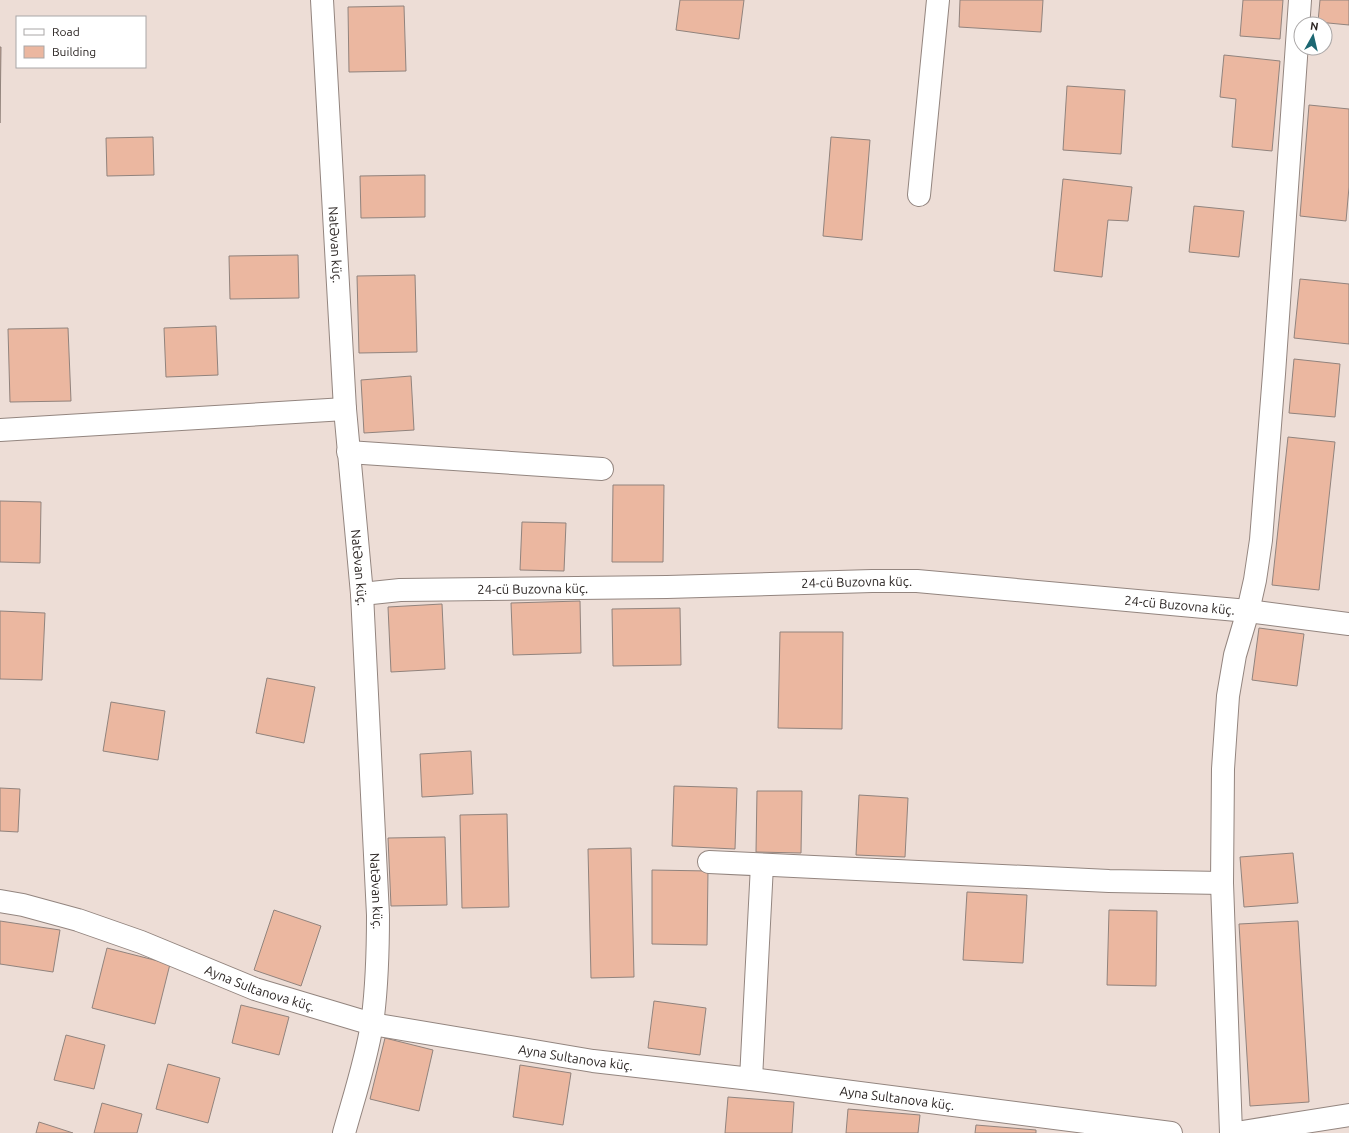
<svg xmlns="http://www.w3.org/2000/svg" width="1349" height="1133" viewBox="0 0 1349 1133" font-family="Ubuntu,sans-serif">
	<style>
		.building { fill: #ebb7a0; stroke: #91837d }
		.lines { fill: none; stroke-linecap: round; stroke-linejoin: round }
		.minor-casing { stroke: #93857f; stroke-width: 24 }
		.minor { stroke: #fff; stroke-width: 22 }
		.labels { text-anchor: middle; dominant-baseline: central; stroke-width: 3; stroke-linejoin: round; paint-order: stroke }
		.street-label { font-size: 13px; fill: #2a2422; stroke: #fff }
	</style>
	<rect width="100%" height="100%" fill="#edddd6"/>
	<path class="building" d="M680,0H744L739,39L676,30Z
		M960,0H1043L1041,32L959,27Z
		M1243,0H1283L1280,39L1240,36Z
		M1320,0H1349V25L1318,22Z
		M404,6L406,71L349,72L348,7Z
		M0,47H1L0,123Z
		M1224,55L1280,61L1272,151L1232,147L1236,99L1220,97Z
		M1067,86L1125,90L1121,154L1063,150Z
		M1309,105L1349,109V187L1346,221L1300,216Z
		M153,137L154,175L107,176L106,138Z
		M831,137L870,140L862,240L823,236Z
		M425,175V217L361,218L360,176Z
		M1063,179L1132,187L1128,221L1108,220L1102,277L1054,271Z
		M1194,206L1244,211L1239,257L1189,252Z
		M298,255L299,298L230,299L229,256Z
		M415,275L417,352L359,353L357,276Z
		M1300,279L1349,284V344L1294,338Z
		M216,326L218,375L166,377L164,328Z
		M68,328L71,401L10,402L8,329Z
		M1294,359L1340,364L1335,417L1289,413Z
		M411,376L414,430L364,433L361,380Z
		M1288,437L1335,442L1319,590L1272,585Z
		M613,485H664L663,562H612Z
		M0,501L41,502L40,563L0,562Z
		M522,522L566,523L564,571L520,570Z
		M580,601L581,653L513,655L511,603Z
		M442,604L445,669L391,672L388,607Z
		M680,608L681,665L613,666L612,609Z
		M0,611L45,613L42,680L0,679Z
		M1259,628L1304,634L1297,686L1252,680Z
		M780,632H843L842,729L778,728Z
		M267,678L315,687L304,743L256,733Z
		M111,702L165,711L158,760L103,751Z
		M471,751L473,794L422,797L420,754Z
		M674,786L737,788L735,849L672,846Z
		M0,788L20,789L18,832L0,831Z
		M757,791H802L801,853L756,852Z
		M859,795L908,798L905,857L856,855Z
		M507,814L509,907L462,908L460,815Z
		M445,837L447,905L391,906L388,838Z
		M631,848L634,977L591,978L588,849Z
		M1293,853L1298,903L1244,907L1240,857Z
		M652,870L708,871L707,945L652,944Z
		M967,892L1027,895L1023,963L963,960Z
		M274,910L321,926L301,986L254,970Z
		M1109,910L1157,911L1156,986L1107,985Z
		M0,921L60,930L53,972L0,964Z
		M1298,921L1309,1102L1250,1106L1239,924Z
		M107,948L170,964L155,1024L92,1008Z
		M654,1001L706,1008L700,1055L648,1048Z
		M241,1005L289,1017L279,1055L232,1043Z
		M66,1035L105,1045L94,1089L54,1080Z
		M385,1038L433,1050L419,1111L370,1099Z
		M168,1064L220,1078L208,1123L156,1109Z
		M520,1065L571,1073L563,1125L513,1117Z
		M728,1097L794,1102L792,1133H725Z
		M102,1103L142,1114L137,1133H94Z
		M848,1109L920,1115L918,1133H846Z
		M39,1122L73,1133H36Z
		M976,1125L1036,1130V1133H975Z"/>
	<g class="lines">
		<g class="minor-casing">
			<g id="minor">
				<path id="s1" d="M322,0L345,409L362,594L378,915C378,951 377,988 372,1024C366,1061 354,1097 344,1133"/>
				<path d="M919,195L938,0"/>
				<path d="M0,430L345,409"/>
				<path d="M348,452L602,469"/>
				<path id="s2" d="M362,594L400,590L667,587L872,581H917L1248,611L1349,624"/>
				<path d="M709,862L1109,881L1222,883"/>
				<path id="s3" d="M0,901L23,905L78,920L141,942L255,989L372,1024L593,1061L751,1079L1171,1133"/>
				<path d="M751,1079L762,865"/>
				<path d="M1231,1133L1222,883L1223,769L1228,696L1235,655L1248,611L1255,580L1261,540L1274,374L1300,0"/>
				<path d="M1236,1133L1349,1115"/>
			</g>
		</g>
		<use href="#minor" class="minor"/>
	</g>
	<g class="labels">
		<g class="street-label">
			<text stroke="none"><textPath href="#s1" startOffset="245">Natəvan küç.</textPath></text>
			<text stroke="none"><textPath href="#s1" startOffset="569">Natəvan küç.</textPath></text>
			<text stroke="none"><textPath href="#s2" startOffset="495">24-cü Buzovna küç.</textPath></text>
			<text stroke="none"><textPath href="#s2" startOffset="171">24-cü Buzovna küç.</textPath></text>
			<text stroke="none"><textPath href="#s2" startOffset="819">24-cü Buzovna küç.</textPath></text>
			<text stroke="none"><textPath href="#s1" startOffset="893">Natəvan küç.</textPath></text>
			<text stroke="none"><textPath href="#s3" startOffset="275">Ayna Sultanova küç.</textPath></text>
			<text stroke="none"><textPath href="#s3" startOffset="599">Ayna Sultanova küç.</textPath></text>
			<text stroke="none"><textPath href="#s3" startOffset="923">Ayna Sultanova küç.</textPath></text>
		</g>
	</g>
	<rect x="16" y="16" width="130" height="52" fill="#ffffff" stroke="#aaa7a7"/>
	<rect x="24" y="29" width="20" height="6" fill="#ffffff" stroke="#aaa7a7"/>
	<text x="52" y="36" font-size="12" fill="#2a2422">Road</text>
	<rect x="24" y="46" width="20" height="12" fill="#ebb7a0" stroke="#aaa7a7"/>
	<text x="52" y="56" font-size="12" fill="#2a2422">Building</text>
	<g transform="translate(1313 36) rotate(8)"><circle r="19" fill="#ffffff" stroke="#aaa7a7"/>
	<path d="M0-3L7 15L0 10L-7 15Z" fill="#1c6772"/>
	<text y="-6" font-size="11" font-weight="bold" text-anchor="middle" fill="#2a2422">N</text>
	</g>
</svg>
